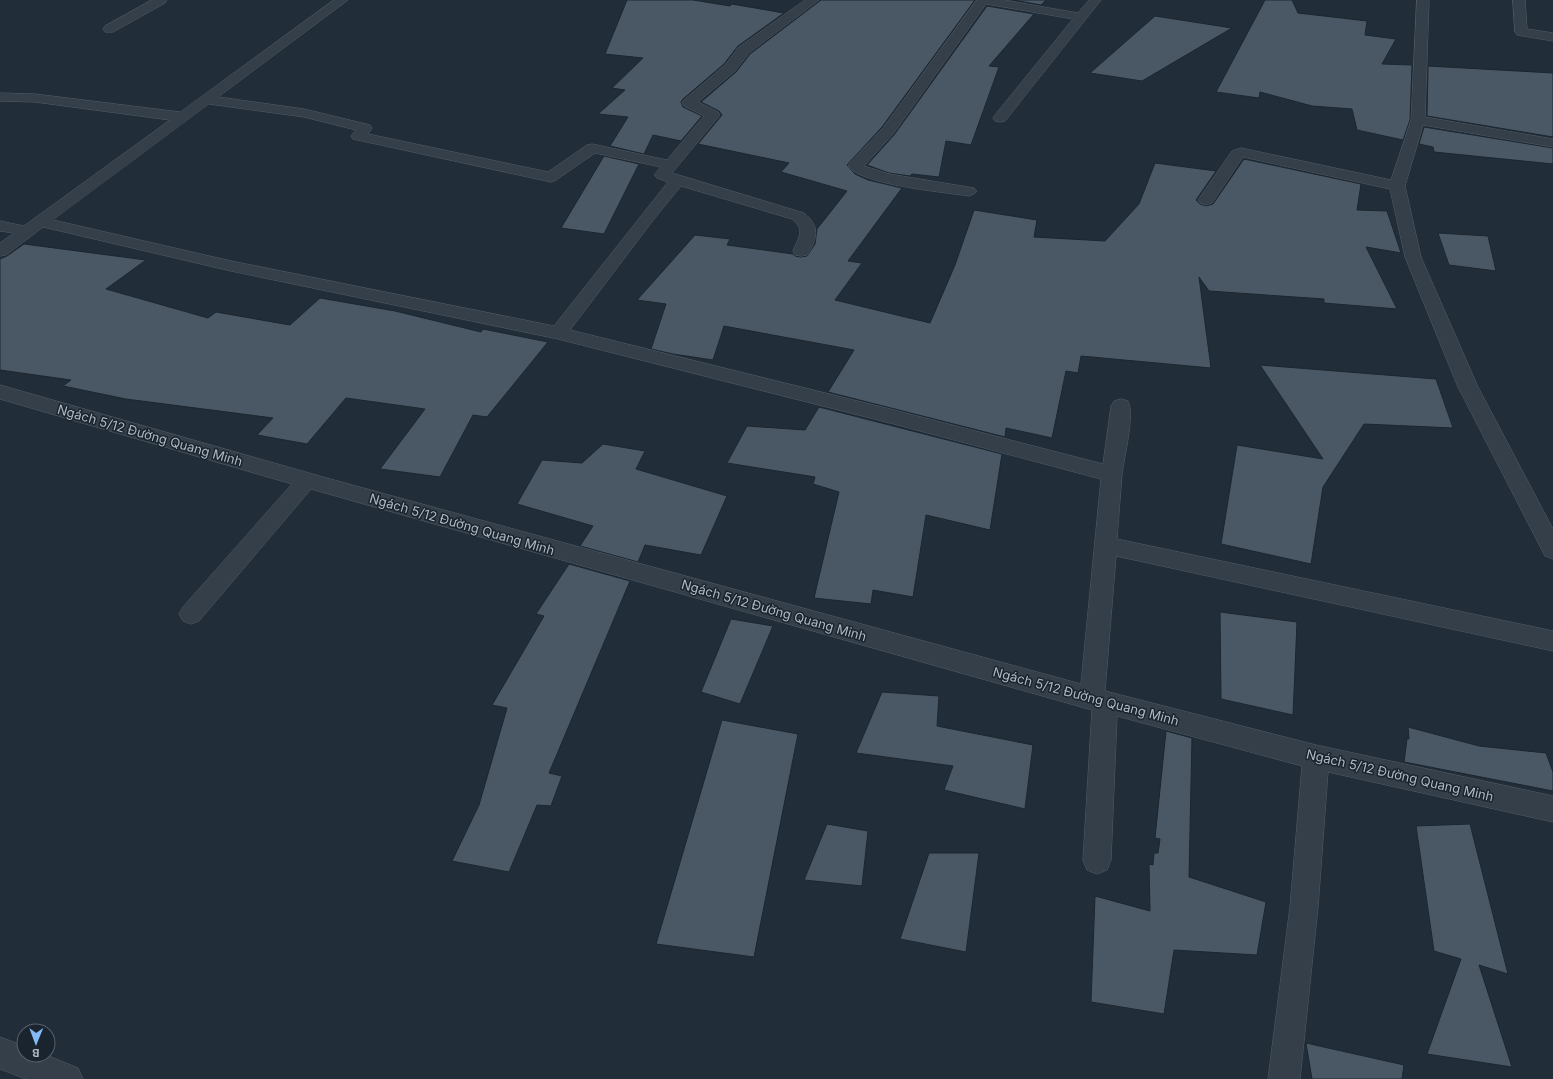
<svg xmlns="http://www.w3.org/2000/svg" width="1553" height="1079" viewBox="0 0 1553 1079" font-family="Inter,sans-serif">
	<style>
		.building { fill: #4a5865; stroke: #1c2630 }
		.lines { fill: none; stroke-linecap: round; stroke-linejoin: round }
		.minor-casing { stroke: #535d67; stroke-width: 1 }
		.minor { fill: #353f49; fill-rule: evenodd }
		.labels { text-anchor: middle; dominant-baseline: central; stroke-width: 3; stroke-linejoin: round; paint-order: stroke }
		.street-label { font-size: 13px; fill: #b0bac5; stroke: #1a242e }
	</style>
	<rect width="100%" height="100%" fill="#212e39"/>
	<path class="building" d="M627,0H693L730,6L732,4L784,13L738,46L724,64L683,99L681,102L683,107L702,116L681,141L653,135L644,154L610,146L628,117L598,114L625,90L612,88L643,58L605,54Z
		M821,0H975L882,127L847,165L855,174L868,180L902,188L848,261L862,263L835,300L930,323L955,265L974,210L1037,220L1034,237L1105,241L1139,204L1155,163L1216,171L1196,200L1200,204L1206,206L1213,204L1244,159L1361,184L1357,210L1387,211L1401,253L1366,247L1397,309L1324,303V299L1209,291L1199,277L1211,368L1081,356L1078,373L1066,371L1052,438L1006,428L1005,437L828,392L854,350L724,326L713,360L673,354L651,349L666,304L637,300L695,235L730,239L727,245L793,254L795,256L801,257L807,256L815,244L817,229L847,191L781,172L789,163L698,144L722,115L719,111L701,102L736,72L750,54Z
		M1013,0H1046L1041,5Z
		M1265,0H1292L1298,13L1367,21L1365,35L1396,39L1382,64L1412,65L1410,120L1403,140L1357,130L1352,109L1312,106L1260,92L1259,98L1216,92Z
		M987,6L1034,14L989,66L999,67L971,145L946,141L939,177L912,174L910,176L889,173L867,165L894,135Z
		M1155,16L1232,28L1142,81L1090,73Z
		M1428,66L1553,73V137L1427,116Z
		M1424,127L1553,148V164L1434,152L1433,147L1419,144Z
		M604,156L639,164L604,234L561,228Z
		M1438,233L1488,236L1496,271L1449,265Z
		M24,244L146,260L106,289L208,318L216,312L290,325L320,298L395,311L481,332L483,329L548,342L487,417L473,415L440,477L380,469L425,409L346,398L307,444L257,435L273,418L126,399L63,386L71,380L0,370V259L7,256Z
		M1260,365L1436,379L1453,428L1364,424L1323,487L1311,564L1221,544L1237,445L1323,459Z
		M819,407L1002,454L990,530L926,515L913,597L873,590L871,604L814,598L839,492L813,484L815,477L727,463L747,426L805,430Z
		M603,444L645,451L636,469L727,496L701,555L645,545L638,562L580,546L593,526L517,504L542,460L582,463Z
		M569,564L630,581L549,773L562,776L551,806L537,805L509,872L452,861L479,805L507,708L492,705L544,616L536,614Z
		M1220,612L1297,622L1293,715L1221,699Z
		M731,619L773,626L740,704L701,692Z
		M882,692L939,696L937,726L1033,745L1025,809L944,790L953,766L856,753Z
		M722,720L798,734L754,957L656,944Z
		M1408,727L1479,746L1546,753L1553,772V791L1404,762L1407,739H1409Z
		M1166,731L1192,738L1189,877L1266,902L1257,955L1174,950L1164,1014L1091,1002L1095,896L1150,911L1149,864L1153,865L1154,853H1158L1160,839L1155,838Z
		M827,824L868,831L862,886L804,880Z
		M1470,824L1508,974L1479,965L1512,1067L1427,1054L1461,959L1434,951L1416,826Z
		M929,853H979L966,952L900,939Z
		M1306,1043L1404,1065L1402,1079H1312Z"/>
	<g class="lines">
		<g class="minor-casing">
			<path id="minor" d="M152,0H167L165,3L113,32H105L103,29L105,26Z
				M334,0H348L218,97L304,109L370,125L372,128L368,134L548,172L587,145L592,144L667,160L704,116L684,106L682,103L684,100L725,65L739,47L805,0H819L749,53L735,71L698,102L718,112L720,115L672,173L804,213C820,226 818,238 807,255L801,256L795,255L793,251C798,238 806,230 792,219L681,186L654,219L570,330L894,410L1103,464L1111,406L1114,401L1121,399L1128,401C1135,414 1124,458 1122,474C1120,496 1119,517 1117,539L1553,631V651L1116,556L1105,691L1316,745L1553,796V822L1328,772L1318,907L1300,1079H1268L1290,907L1302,766L1117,716L1111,860L1107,870L1097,874L1087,870L1083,860L1092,710L311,489L199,621L191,624L183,621L179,614L183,607L292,484L0,399V385L323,477L1081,684L1101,479L894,424L558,339L231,271L43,227L6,255L0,256V243L14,233L0,231V221L24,226L170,120L35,102L0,101V93L35,94L180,112ZM209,104L304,117L356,130L351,136L353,139L551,182L556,180L595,153L661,167L654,175L657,178L668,182L554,326L231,261L53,220Z
				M977,0H1004L1078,13L1089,0H1101L1005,121L1000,122L995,121L993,118L995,115L1073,19L986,4L893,134L864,166L889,174L974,188L977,191L974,194L969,196C944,192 861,185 848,166L850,163L883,128Z
				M1417,0H1429L1425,117L1553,139V147L1423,125L1405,186L1421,257L1478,387L1553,529V559L1545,556L1458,387L1405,257L1390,189L1243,157L1212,203L1206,205L1200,203L1198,200L1232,151L1241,148L1391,180L1411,120Z
				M1513,0H1525L1527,29L1553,33V41L1517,35L1515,32Z
				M0,1037L24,1046V1055H46L78,1068L83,1079H26L0,1069Z"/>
		</g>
		<use href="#minor" class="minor"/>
	</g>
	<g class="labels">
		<g class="street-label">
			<text transform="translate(150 435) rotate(16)">Ngách 5/12 Đường Quang Minh</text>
			<text transform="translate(462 524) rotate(16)">Ngách 5/12 Đường Quang Minh</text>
			<text transform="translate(774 610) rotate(16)">Ngách 5/12 Đường Quang Minh</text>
			<text transform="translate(1086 696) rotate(15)">Ngách 5/12 Đường Quang Minh</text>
			<text transform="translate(1400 775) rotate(13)">Ngách 5/12 Đường Quang Minh</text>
		</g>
	</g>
	<g transform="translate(36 1043) rotate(181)"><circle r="19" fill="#1a242e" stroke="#56606a"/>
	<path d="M0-3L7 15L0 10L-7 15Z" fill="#84bbf6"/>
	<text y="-6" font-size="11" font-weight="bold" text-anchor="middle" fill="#b0bac5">B</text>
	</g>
</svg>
